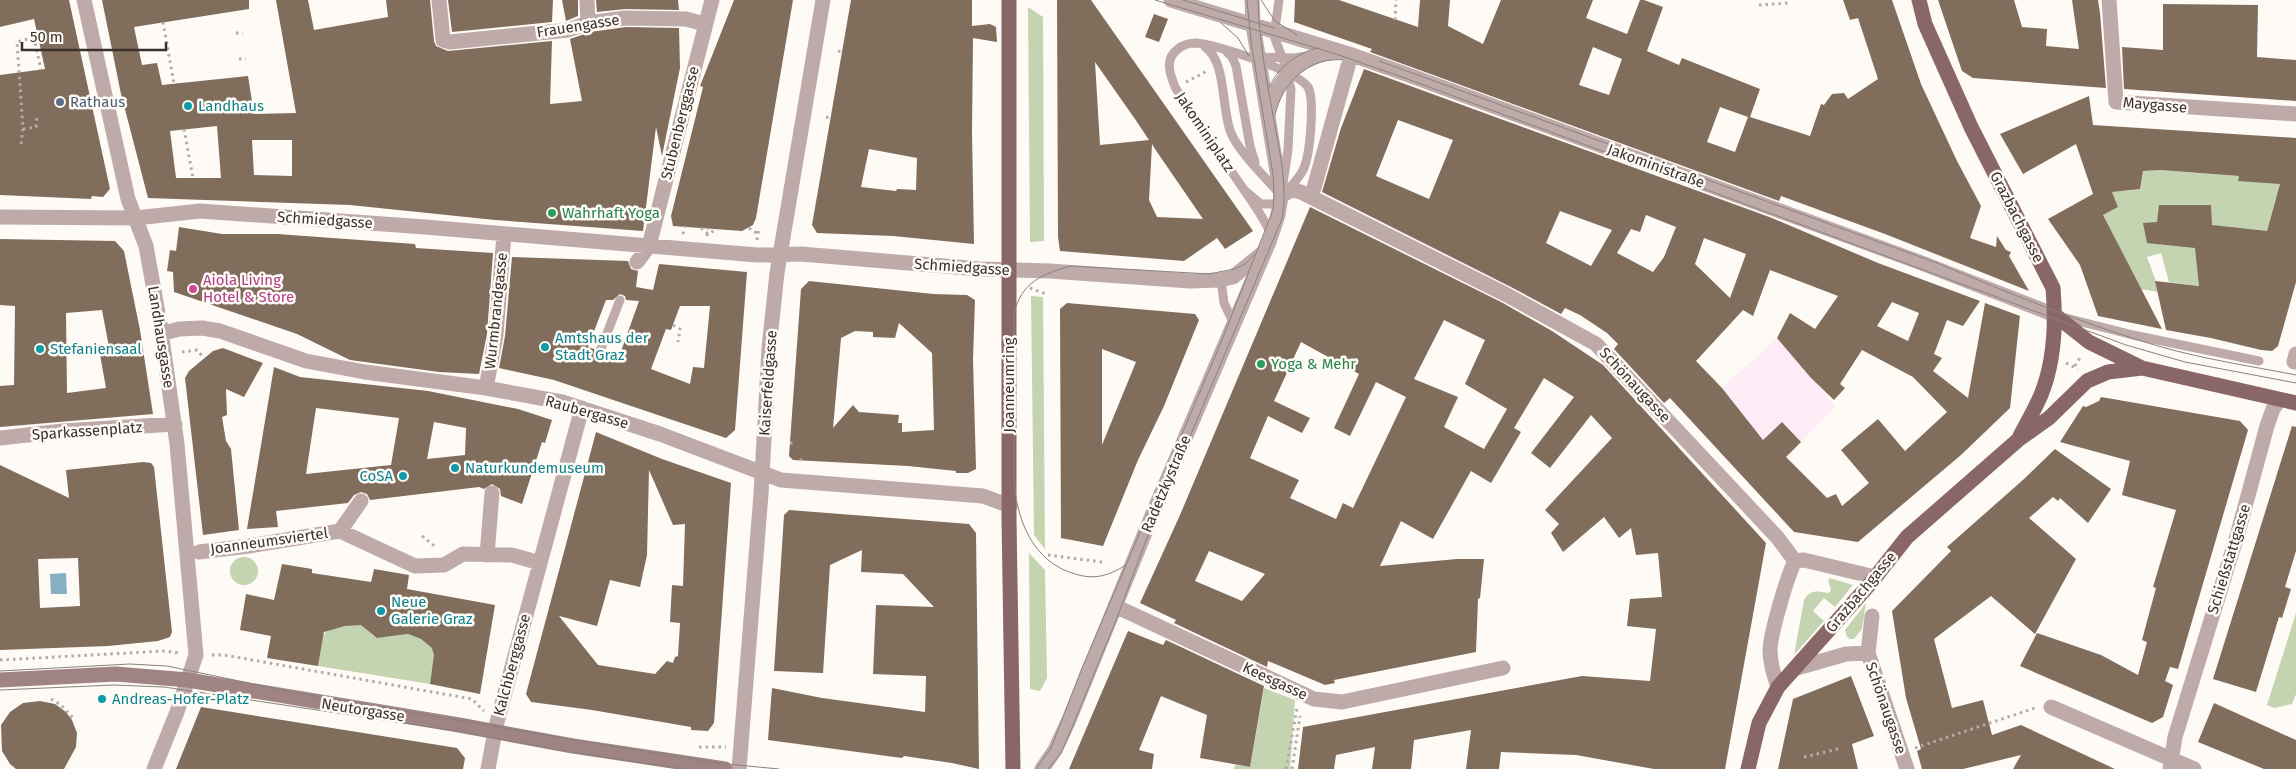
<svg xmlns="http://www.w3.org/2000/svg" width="2296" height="769" viewBox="0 0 2296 769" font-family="'Fira Sans',sans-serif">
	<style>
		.industrial { fill: #fdebf5 }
		.green { fill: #c4d4b0 }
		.water { fill: #86afc4 }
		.building { fill: #806d5c; fill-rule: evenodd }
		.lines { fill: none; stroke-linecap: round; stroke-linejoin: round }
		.path { stroke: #b2aca8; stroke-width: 3; stroke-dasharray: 2.5 4; stroke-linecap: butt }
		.lane { stroke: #beaaa9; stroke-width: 9 }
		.street { stroke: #beaaa9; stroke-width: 15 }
		.secondary { stroke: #a08383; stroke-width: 15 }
		.primary { stroke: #8a6767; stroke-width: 15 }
		.tram { stroke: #89827d; stroke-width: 1 }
		.service-dot { fill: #5c6f8a; stroke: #fefaf6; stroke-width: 2 }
		.culture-dot { fill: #0f9aa8; stroke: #fefaf6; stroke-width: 2 }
		.leisure-dot { fill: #2e9e5b; stroke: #fefaf6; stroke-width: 2 }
		.hotel-dot { fill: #d1479c; stroke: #fefaf6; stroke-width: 2 }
		.labels { text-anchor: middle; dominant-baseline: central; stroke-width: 5; stroke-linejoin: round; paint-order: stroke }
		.street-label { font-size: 15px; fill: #3b322c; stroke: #fefaf6 }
		.service-label { font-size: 15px; fill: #4e5e75; stroke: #fefaf6; text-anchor: start }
		.culture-label { font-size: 15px; fill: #0d838f; stroke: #fefaf6; text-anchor: start }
		.leisure-label { font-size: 15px; fill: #27864d; stroke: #fefaf6; text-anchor: start }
		.hotel-label { font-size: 15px; fill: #b23c85; stroke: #fefaf6; text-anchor: start }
	</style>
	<rect width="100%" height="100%" fill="#fefaf6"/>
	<path class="industrial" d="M1777,338L1812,374L1811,378L1835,406L1801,442L1782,422L1763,440L1722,388Z"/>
	<path class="green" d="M1028,7L1043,17L1044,241L1030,242Z
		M2160,170L2239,176L2238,181L2255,175L2283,185L2275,201L2252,287L2215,288L2169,282L2161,253L2147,257L2160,292L2139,289L2103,215L2118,207L2109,186L2121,180L2125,191L2140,189L2143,171Z
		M1031,296L1043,297L1045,549L1034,535Z
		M1029,553L1045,570L1047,678L1040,691L1030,689Z
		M230 571a14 14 0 1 1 28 0a14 14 0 1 1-28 0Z
		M1830,578L1853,585L1835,607L1824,598L1813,611L1824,621L1794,655L1804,600C1810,589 1818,591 1829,593L1831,590L1828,580Z
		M1866,603L1862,629L1854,639H1850L1847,637L1845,630Z
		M2296,613V694L2292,704L2274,708L2267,705Z
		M356,624L363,625L374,636L386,637L408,634L421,639L433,648L436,658L434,659L430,684L318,666L323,637L327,630Z
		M1264,688L1295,700L1290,769H1234L1235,765L1250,767Z"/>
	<path class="water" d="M66,573L67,594H51L50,574Z"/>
	<path class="building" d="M0,0H69L110,189L103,197L92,196L91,199L0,195V75L45,69L34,19L0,27Z
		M102,0H249V9L134,27L142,65L157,63L162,85L248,76L254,114L296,113L276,0H308L314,30L388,17L386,0H430L434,41L436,46L448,51L552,41L550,104L582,101L570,39L590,32L626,27L679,28L680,68L662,156L656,127L643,231L495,220L350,205L148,198L121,94ZM217,126L221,178H176L170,131ZM252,140H292V176L254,175Z
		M448,0H553L552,22L452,32Z
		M562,0H578V16L566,21Z
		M596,0H678L679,10L625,9L597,12Z
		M734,0H793L756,218L753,225L742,231L673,226L671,216L703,87L700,86Z
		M851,0H972V26L990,24L996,27L997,42L973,38L972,131L974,244L893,236L817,233L812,225ZM869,149L917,158L916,190L897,189L896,191L861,187Z
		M1057,0H1091L1253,231L1225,249L1217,238L1184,261L1060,251L1058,237ZM1095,62L1135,119L1149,140L1100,145ZM1152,144L1155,149L1203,219L1157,217L1149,200Z
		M1295,0H1339L1418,27L1420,0H1450L1448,26L1483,44L1501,0H1593L1586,18L1627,34L1640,0H1644L1663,7L1647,51L1679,65L1682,58L1760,89L1750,117L1810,136L1821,104L1824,105L1832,94L1844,93L1848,99L1878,79L1858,18L1850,20L1843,0H1892L1921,84L1957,161L1981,206L1970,238L1996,247L1997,236L2006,250L2011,252L2009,256L2029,291L1885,234L1781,196L1779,201L1370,52L1372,49L1294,22ZM1593,47L1622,59L1609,95L1579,85ZM1720,107L1748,117L1735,152L1707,142Z
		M1938,0H2014L2022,27L2047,29L2046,46L2079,49L2072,0H2098L2100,13L2106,88L1973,78L1962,71Z
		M2163,4L2258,5L2257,57L2296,60V101L2124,89L2122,47L2163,50Z
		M1154,14L1168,19L1159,42L1145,37Z
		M1364,69L1772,218L1878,263L1980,301L1963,326L1947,320L1934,354L1942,358L1933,371L1968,398L1985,303L2020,316L2010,408L1961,455L1858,542L1794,532L1670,398L1664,403L1614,349L1618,344L1607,333L1580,315L1565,308L1561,314L1511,287L1322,192L1341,128ZM1398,120L1453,140L1429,199L1376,176ZM1560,211L1612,230L1591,266L1546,243ZM1646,215L1676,227L1664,257L1653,272L1617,253L1631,229L1640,232ZM1704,238L1746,254L1730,298L1695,264ZM1770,270L1838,296L1815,329L1790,313L1777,338L1811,378L1834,400L1845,388L1840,384L1862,350L1913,377L1947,412L1905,451L1878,419L1841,450L1869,483L1842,506L1836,494L1827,498L1786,457L1801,442L1782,422L1763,440L1722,388L1696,361L1743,310L1753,316ZM1892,302L1919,313L1908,341L1877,326Z
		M2089,96L2093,125L2296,138V282L2278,346L2272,351L2261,350L2211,338L2166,330L2155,281L2199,286L2195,248L2147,243L2143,223L2157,222L2159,205H2211L2212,225L2267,231L2280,184L2238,181L2239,176L2160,170L2143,171L2140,189L2112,192L2118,207L2103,215L2162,329L2098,316L2080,265L2048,219L2093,194L2076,144L2023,174L2000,134Z
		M1310,207L1503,303L1552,331L1603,365L1766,543L1725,769H1654L1576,755L1501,752L1499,769H1466L1471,730L1414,740L1411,769H1372L1375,747L1336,755L1334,769H1298L1303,727L1582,676L1650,681L1656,629L1627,626L1630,599L1662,597L1658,553L1636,555L1631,528L1619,538L1604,517L1563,552L1551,533L1559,524L1545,510L1612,438L1591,415L1550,468L1531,453L1574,397L1544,378L1514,428L1521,432L1491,483L1471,471L1433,539L1401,521L1380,566L1457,559H1484L1480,598L1478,599L1476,652L1334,680L1335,683L1325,685L1268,661L1267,667L1174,623L1176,620L1140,603L1180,515ZM1444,320L1485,340L1465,384L1507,409L1484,449L1444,427L1458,397L1414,379ZM1301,342L1359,374L1334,428L1350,436L1376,382L1406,397L1353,508L1343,503L1336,519L1290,498L1299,480L1250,458L1268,416L1302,433L1310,418L1274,401ZM1209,551L1265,574L1242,601L1195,581Z
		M179,227L222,234H277L415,244L416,248L493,253L487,334L479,374L439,372L350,360L297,334L174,292L173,272L167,271L170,250L176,251Z
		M0,239L115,241L124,251L140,330L153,414L0,427V386L14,385L15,306L0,305ZM102,310L109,347L99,349L106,388L67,393L66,313Z
		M512,257L628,261L631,269L638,271L636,287L653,290L659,264L747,272L735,430L726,438L554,380L499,368L505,336ZM620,294L625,296L626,300L639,301L619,357L606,353L603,356L598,357L595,354L594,349L588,347L606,300H613ZM680,306H710L704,368L693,367L690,384L651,369L666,329L671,330Z
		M809,281L933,294L967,295L975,300L973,359L976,469L968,473H956V471L908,466L793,460L789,456L801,289ZM899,323L932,353L934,430L902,432V423H898L899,415L859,412L853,405L833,428L841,338L855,331L873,332V337L895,338Z
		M1067,303L1195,314L1199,320L1164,406L1138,460L1103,546L1061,538L1060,309ZM1102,349L1136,362L1102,445Z
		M223,348L263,363L244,397L226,389L227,415L222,417L226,441L231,449L239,530L203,535L185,378L189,371L213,351Z
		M274,367L300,377L428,391L518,409L552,420L545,443L542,442L522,504L501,496L500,489L492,484L484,489L479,487L370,500L367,494L361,492L354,495L348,503L276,511L278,527L247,529ZM316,408L399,418L391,465L306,474ZM434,422L466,428L465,455L427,459Z
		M2101,397L2240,421L2248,430L2178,669L2170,667L2165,681L2173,685L2163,717L2152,723L2020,666L2037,633L2101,655L2138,675L2147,642L2142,640L2156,588L2153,587L2176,510L2122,495L2130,461L2060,442L2083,406L2086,407L2099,401Z
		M2292,426L2296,427V551L2285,587L2291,589L2282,618L2279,617L2256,692L2213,679Z
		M596,432L662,459L731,483L714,723L708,731L691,730V727L592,710L531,702L526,694ZM649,470L673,525L685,524L683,586L672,585L670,622L680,623L678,656L675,657L673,663L667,661L655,674L598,665L559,616L597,626L610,580L640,587L647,555Z
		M2055,449L2111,489L2088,523L2060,498L2058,501L2053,497L2029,518L2076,559L2035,634L1991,596L1934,639L1952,708L1983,700L1992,735L2021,725L2115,769H2013L2021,755L1963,769H1922L1917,751L1921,749L1906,698L1892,611L1951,551L1947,547L2024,479Z
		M143,462L151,463L154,467L172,632L170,637L158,641L108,646L0,650V465L69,498L66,470ZM78,558L80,606L40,608L38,559Z
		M789,510L969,524L976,533L979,769L952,763L904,756L902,758L768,740L772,688L822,698L925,712L926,676L873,674L876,605L934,607L903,574L861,572L862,550L830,565L823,673L774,671L784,515Z
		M282,564L312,569V573L371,582L374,569L409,575L407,589L495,605L480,694L430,684L434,655L432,648L421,639L408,634L377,638L361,625L345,626L324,632L318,666L267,658L271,636L240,630L246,594L274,600Z
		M1128,631L1163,645L1166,640L1264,686L1250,767L1200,758L1207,715L1161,696L1139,750L1154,754L1152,769H1069Z
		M1851,676L1874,736L1852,744L1858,769H1778L1793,699Z
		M40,701L55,704L66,712L72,720L77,733L76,747L64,769H16L10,764L2,751L1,725L10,712L23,703Z
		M2214,703L2296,740V769H2264L2198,742Z
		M201,707L457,748L465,758L463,769H176Z"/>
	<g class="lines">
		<path class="path" d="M1759,5L1788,3V0
			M1395,20L1396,0
			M163,22L174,84
			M236,33H243
			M34,37L41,70
			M838,51L842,52
			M239,59H246
			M1186,82L1207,71
			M826,117L830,118
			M23,129L36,127L37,116
			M184,129L193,178
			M21,144L23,129L17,42L38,36
			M701,228L708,234L717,229
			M749,228L758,234
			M683,234L685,226
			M707,236L708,228
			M757,240L759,228
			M1030,288L1046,294
			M673,325L680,329L678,342
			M182,352L197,350L204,358
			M2066,363L2078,369
			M2075,366L2081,356
			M790,443H796
			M801,461V455
			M422,536L437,548
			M1048,555L1102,562
			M212,655H224L472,699L484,711
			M0,660L165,651L179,653
			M51,699L61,705L73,718
			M699,747H726
			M1915,748L2035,708
			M1804,757L1842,748
			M1286,769L1297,708
			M1292,769L1300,716"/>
		<path class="lane" d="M1279,0L1274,36L1285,65L1291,89L1288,150L1283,183
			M1205,47C1227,62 1221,109 1231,133C1239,152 1265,177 1279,193
			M1227,52L1232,57L1236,66L1250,146L1255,162
			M1258,57L1294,58L1307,56
			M1244,190L1261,204H1274C1283,195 1297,182 1303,170C1310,157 1315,100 1308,87C1297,71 1216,44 1196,43C1190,43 1182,45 1178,49C1164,59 1170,74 1175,87C1195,120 1218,152 1240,184C1252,201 1263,216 1271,234
			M1221,280L1224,303L1234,324
			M2062,317L2133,335L2259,361
			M600,351L620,300"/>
		<path class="street" d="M84,0L128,199L146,246L160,324L177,444L196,655L177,712L154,769
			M439,0L443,40L450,42L568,30L588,23L625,18L686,19L705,24
			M587,0L588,23
			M1171,0L1352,55L1403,73L1919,262L2055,315
			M2109,0L2116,102L2296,114
			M1269,109C1278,77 1302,55 1336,52
			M1314,188L1348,66
			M1281,196L1292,190L1301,192L1507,295L1596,344L1777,537L1795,561
			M0,217L136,218L200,211L425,227L757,255L801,254L980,269L1050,271L1190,281L1219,280L1233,277L1265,251
			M637,262L649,246L712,0
			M161,334L179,329L202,328L220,331L306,361L365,372L486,388L562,402L660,434L781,480L983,496L1010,506
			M2294,362L2296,354
			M486,388L496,335L504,234
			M0,438L63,431L175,424
			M340,531L361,501
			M199,552L249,546L340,531L415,566L444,565L463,554L512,555L540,563
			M487,555L492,493
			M1795,561L1804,560L1875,577
			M1115,606L1314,699L1342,702L1503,668
			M1872,616L1868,653L1907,769
			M1797,668L1846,654L1868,653
			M1778,687C1774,676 1770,662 1770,650C1771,631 1787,577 1795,561
			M2051,707L2194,769
			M488,769L496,726L582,408
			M739,769L761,494L769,348L777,273L823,0
			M1042,769L1055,750L1069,720L1153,513L1269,242L1278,215L1281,196L1253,25L1252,0
			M2170,769L2175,737L2237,536L2267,426L2273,409L2279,400"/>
		<path class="secondary" d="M0,680L116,674L188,680L459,725L573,746L725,769"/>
		<path class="primary" d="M1009,0V519L1013,769
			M1919,0L1925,24L1971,127L2053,288C2056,323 2054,363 2041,395C2035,409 2027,423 2020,436
			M2055,315L2089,342L2142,368L2296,403
			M1748,769L1759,723L1778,687L1869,585L1907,537L2018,440L2049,418L2087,381L2108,372L2142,368"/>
		<path class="tram" d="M1155,0L1333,53L1402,77L2126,345L2185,362L2296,383
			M1183,0L1274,28
			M1261,0L1275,21L1297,35
			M1221,23L1238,38L1249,56
			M1379,61L1937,263C2009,293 2083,324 2158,346C2203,359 2250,366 2296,375
			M1268,90C1276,69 1296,53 1318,48
			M1275,115C1282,82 1310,56 1344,60
			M1126,565C1108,576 1095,580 1075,574C1032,562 1015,517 1014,476V313C1022,282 1042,274 1071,266L1209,274L1234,269L1245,264L1254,255
			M0,671L130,664L167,666L297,693L575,740L716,763L779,769
			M0,690L114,685L164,687L457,731L565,751L683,769
			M1036,769L1051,748L1082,668L1220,345L1273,210L1274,194L1273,174L1251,42L1247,0
			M1048,769L1061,753L1068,737L1115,623L1145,543L1282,219C1288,184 1279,149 1273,115C1266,78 1259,38 1258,0"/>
	</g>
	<circle class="service-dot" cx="60" cy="102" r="5"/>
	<g class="culture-dot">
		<circle cx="188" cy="106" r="5"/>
		<circle cx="545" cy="347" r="5"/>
		<circle cx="40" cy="349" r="5"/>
		<circle cx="455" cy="468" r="5"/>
		<circle cx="403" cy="476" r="5"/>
		<circle cx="381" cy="611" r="5"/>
		<circle cx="102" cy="699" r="5"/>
	</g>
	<g class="leisure-dot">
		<circle cx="552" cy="213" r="5"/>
		<circle cx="1261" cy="364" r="5"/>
	</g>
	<circle class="hotel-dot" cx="193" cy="289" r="5"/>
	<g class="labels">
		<g class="street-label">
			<text transform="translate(578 26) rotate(-9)">Frauengasse</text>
			<text transform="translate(2155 105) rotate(5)">Maygasse</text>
			<text transform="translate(680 123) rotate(-76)">Stubenberggasse</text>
			<text transform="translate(1205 132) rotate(56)">Jakominiplatz</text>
			<text transform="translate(1656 166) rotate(20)">Jakoministraße</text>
			<text transform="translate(2017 217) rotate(63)">Grazbachgasse</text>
			<text transform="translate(325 220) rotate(4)">Schmiedgasse</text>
			<text transform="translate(962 267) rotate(4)">Schmiedgasse</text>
			<text transform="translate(496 311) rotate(-84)">Wurmbrandgasse</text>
			<text transform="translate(161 337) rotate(81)">Landhausgasse</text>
			<text transform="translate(768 383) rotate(-86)">Kaiserfeldgasse</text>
			<text transform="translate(1009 385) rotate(-90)">Joanneumring</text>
			<text transform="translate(1635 385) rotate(47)">Schönaugasse</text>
			<text transform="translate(587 412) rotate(16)">Raubergasse</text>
			<text transform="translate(87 431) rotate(-4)">Sparkassenplatz</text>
			<text transform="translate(1166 484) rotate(-67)">Radetzkystraße</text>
			<text transform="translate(269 541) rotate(-8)">Joanneumsviertel</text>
			<text transform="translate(2229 559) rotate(-73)">Schießstattgasse</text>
			<text transform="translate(1861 592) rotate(-50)">Grazbachgasse</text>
			<text transform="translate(512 665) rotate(-75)">Kalchberggasse</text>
			<text transform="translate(1275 681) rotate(25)">Keesgasse</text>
			<text transform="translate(1886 708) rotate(71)">Schönaugasse</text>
			<text transform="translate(363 710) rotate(9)">Neutorgasse</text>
		</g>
		<g class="service-label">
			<text x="70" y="102">Rathaus</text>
		</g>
		<g class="culture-label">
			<text x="198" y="106">Landhaus</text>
			<text x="555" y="338">Amtshaus der<tspan x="555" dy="17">Stadt Graz</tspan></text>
			<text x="50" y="349">Stefaniensaal</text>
			<text x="465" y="468">Naturkundemuseum</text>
			<text x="393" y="476" text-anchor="end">CoSA</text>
			<text x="391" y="602">Neue<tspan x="391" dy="17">Galerie Graz</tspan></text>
			<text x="112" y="699">Andreas-Hofer-Platz</text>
		</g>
		<g class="leisure-label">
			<text x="562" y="213">Wahrhaft Yoga</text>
			<text x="1271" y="364">Yoga &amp; Mehr</text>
		</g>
		<g class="hotel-label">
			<text x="203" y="280">Aiola Living<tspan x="203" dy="17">Hotel &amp; Store</tspan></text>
		</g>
	</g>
	<path d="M22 42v8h144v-8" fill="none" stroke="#3b322c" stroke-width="2.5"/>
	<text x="30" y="42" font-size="15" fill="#3b322c" stroke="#fefaf6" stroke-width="4" paint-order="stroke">50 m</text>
</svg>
